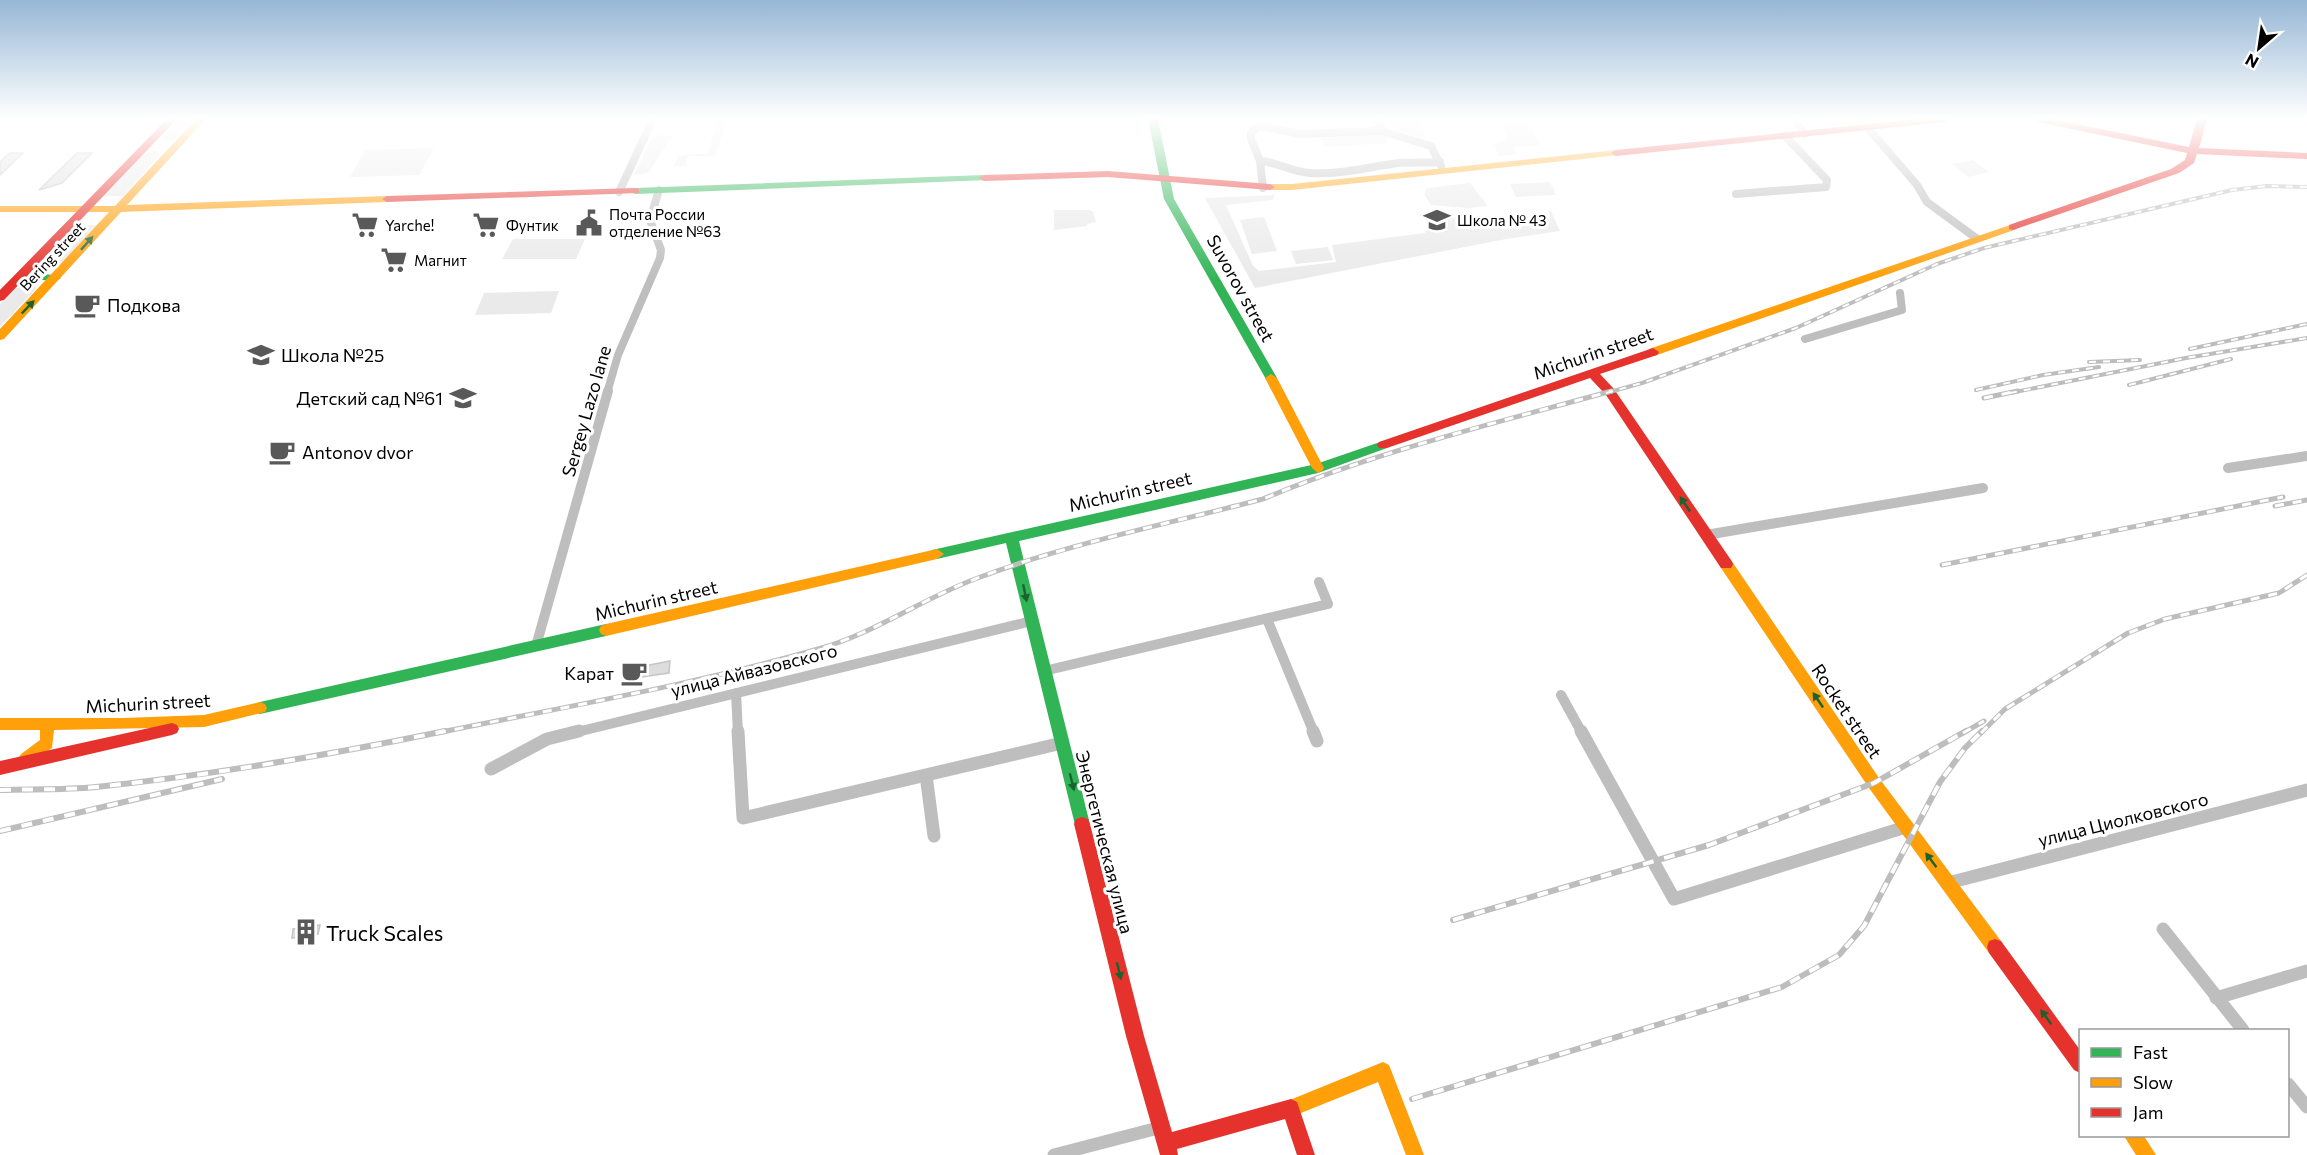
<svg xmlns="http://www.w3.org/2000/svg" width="2307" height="1155" viewBox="0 0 2307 1155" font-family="Commissioner,sans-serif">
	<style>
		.green { fill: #eaeaea }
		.building { fill: #ddd; stroke: #c5c5c5; stroke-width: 1.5 }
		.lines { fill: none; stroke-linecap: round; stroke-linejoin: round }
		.street-far2 { stroke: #bebebe; stroke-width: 8 }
		.street-far1 { stroke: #bebebe; stroke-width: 10 }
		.street { stroke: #bebebe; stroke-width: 13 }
		.fast { fill: #30b455; fill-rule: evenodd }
		.slow { fill: #ff9f0a; fill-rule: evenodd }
		.jam { fill: #e5322d; fill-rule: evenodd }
		.rail-far2-casing { stroke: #bdbdbd; stroke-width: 4 }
		.rail-far1-casing { stroke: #bdbdbd; stroke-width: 5 }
		.rail-casing { stroke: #bdbdbd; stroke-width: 6 }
		.rail-far2 { stroke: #fff; stroke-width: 2; stroke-dasharray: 7; stroke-linecap: butt }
		.rail-far1 { stroke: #fff; stroke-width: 3; stroke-dasharray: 9; stroke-linecap: butt }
		.rail { stroke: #fff; stroke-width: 4; stroke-dasharray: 11; stroke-linecap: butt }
		.oneway { fill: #1a632f }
		.labels { text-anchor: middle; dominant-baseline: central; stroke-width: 6; stroke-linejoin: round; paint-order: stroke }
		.far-poi-label { font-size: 15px; fill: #000; stroke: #fff; text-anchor: start }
		.far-street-label { font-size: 15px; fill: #000; stroke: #fff }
		.street-label { font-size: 18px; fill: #000; stroke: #fff }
		.poi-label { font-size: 18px; fill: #000; stroke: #fff; text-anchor: start }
		.near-poi-label { font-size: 21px; fill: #000; stroke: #fff; text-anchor: start }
	</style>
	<rect width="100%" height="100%" fill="#fff"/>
	<path class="green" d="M179,119H194L174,140L160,141Z
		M717,119L727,121L715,156H688L685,166H673L679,156L708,153Z
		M1390,119H1418L1427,139L1395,130Z
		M1529,123L1540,145L1514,147L1516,154L1499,156L1494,144L1508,139L1501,124Z
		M662,134L672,137L648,173L634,175L651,140Z
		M1384,134L1389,135L1386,143L1324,147L1321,138Z
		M434,148L419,175L350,177L365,150Z
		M152,151H157L160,155L123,196H104L143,155Z
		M1973,160L1989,172L1968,177L1952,164Z
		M1550,182L1556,195L1516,197L1510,184Z
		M1470,183L1488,206L1467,208L1431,205L1424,194L1427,188Z
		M1275,195L1273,200L1226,205L1253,266L1259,271L1336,262L1332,245L1425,233L1432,219L1480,216L1492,219L1495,225L1541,222L1540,219L1551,218L1548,211H1551L1560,231L1506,239L1255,288L1205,198Z
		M1054,210H1090L1093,212L1096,222L1087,224V226L1054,230Z
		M1264,217L1277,251L1252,254L1240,220Z
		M76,225H96C80,242 61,273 37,271V266Z
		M513,239H585L576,259H502Z
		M1328,247L1333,260L1296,264L1291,251Z
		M25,285H34L36,289L0,327V304L16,288Z
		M559,291L551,313L475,315L484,293Z"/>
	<path class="building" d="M10,153H23L0,175V162Z
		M77,153H92L62,183L39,190Z
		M670,661L669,673L628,679V669Z
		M320,925L318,934L292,938L293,929Z"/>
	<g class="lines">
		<path class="street-far2" d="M1378,119L1382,131L1431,146L1441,166
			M1794,119L1805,134
			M1867,127L1917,185L1927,202L1976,238
			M1260,161L1251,139V132L1260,126L1301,134L1382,131
			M1263,188L1260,161C1278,162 1292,172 1310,173C1340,175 1368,167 1398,163C1412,162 1426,163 1440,162
			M619,192L653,119
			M1736,194L1826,187L1827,180L1785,136
			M1805,339L1902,310L1900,293
			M607,393L618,355L660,258L661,250L650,220L659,190"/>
		<path class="street-far1" d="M2228,468L2307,456
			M1706,535L1983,488
			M1267,619L1314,733
			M536,646L608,391
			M1044,671L1328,604L1319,582
			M736,693L738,733
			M1561,695L1582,733
			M573,733L1032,621"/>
		<path class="street" d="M738,731L743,818L1062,743
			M1313,731L1317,741
			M1581,731L1674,899L1906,827
			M491,769L547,739L579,731
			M926,775L934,836
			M1948,883L2307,790
			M2163,929L2243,1030
			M2216,998L2307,971
			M2288,1084L2307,1107
			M1054,1155L1162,1127"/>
		<path class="fast" d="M1148,119H1158L1174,199L1277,378L1275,381H1267L1164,199Z
			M984,175L988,176V180L635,194L630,191L635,188Z
			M20,273L56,275L61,278L56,281L16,278V274Z
			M1383,441L1387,442L1389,445L1387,448L1318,473L1019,541L1090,824L1088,829L1082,831L1076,829L1006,543L937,559L932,558L930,554L932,550L1316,464Z
			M606,624L611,626L613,630L611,634L606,636L260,714L255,712L253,708L255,704L260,702Z"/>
		<path class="slow" d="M196,119H206L127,205L387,196L392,199L387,202L121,212L4,339L0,340V329L109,212H0V206H115Z
			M1616,150L1621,153L1619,155L1292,190H1270L1265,187L1270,184H1292Z
			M2013,224L2017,225V229L1657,355L1653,356L1647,352L1649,349Z
			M1271,374L1277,378L1324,468L1322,471L1318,473L1312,468L1265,378Z
			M937,549L944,554L937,559L606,636L601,634L599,630L601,626L606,624Z
			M1726,559L1731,560L1879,778L2001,941L2003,947L2001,953L1995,955L1989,953L1869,788L1721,568L1719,564L1721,560Z
			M260,702L265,704L267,708L265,712L204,727L54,730L52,748L26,766L21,764L18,759L21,754L40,740V730H0V718H124L204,715Z
			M1383,1062L1389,1065L1424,1155H1406L1378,1082L1291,1117L1285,1114L1282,1108L1285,1102Z
			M2124,1136H2144L2156,1155H2136Z"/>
		<path class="jam" d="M167,119H177L4,300L0,301V290Z
			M1918,119H1951L1946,122L1616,156L1611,153L1616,150Z
			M2033,119H2052L2189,147L2197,119H2207L2199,148L2307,153V159L2197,154L2194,163L2179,173L2013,230L2009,229V225L2171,169L2185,160L2187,153L2038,122Z
			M1108,171L1270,184L1275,187L1270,190L1108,177L984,181L979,178L984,175Z
			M635,188L639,189V193L387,202L382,199L387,196Z
			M1653,348L1659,352L1657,355L1600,374L1614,389L1731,560L1733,564L1731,568H1721L1606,395L1590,378L1387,448H1379L1377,445L1379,442Z
			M172,723L177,725L179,729L177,733L172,735L0,775V761Z
			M1082,817L1088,819L1090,824L1144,1036L1172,1132L1291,1099L1297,1102L1315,1155H1297L1285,1119L1177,1149L1178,1155H1160L1126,1036L1074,824L1076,819Z
			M1995,939L2001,941L2080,1050V1073L2074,1070L1989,953L1987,947L1989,941Z"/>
		<g class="rail-far2-casing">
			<path id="rail-far2" d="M2190,349L2307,324
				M2089,362L2140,360
				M2129,385L2231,359
				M1976,390L2043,375L2099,367
				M1606,393L1642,383L1796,328L1937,264L1984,248L2232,190L2267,186L2307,187
				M2010,393L2186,358L2307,338"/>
		</g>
		<g class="rail-far1-casing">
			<path id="rail-far1" d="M1984,398L2018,391
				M2275,506L2307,500
				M1942,565L2283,497
				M437,733C564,707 693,685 818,649C873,634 922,599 975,579C1066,544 1168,524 1263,499C1375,452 1495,423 1612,391
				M1963,733L1984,721
				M1981,733L2005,709L2128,633L2165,619L2279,593L2307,575"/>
		</g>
		<g class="rail-casing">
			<path id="rail" d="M0,790C32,789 65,790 96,787C213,775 329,755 445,731
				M0,831L222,779
				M1453,920L1709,845L1874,783L1966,731
				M1412,1099L1782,987L1839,955L1864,926L1940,782L1965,748L1982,731"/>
		</g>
		<use href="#rail-far2" class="rail-far2"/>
		<use href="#rail-far1" class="rail-far1"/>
		<use href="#rail" class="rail"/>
	</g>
	<defs><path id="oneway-solid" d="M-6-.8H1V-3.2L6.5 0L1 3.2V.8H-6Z" transform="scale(1.5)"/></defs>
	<g class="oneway">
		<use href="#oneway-solid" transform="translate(87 243) rotate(-48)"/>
		<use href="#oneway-solid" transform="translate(28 307) rotate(-46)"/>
		<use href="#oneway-solid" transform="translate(1685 504) rotate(-124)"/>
		<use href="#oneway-solid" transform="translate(1025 593) rotate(78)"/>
		<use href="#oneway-solid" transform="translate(1818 700) rotate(-124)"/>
		<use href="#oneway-solid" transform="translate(1072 782) rotate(76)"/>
		<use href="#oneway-solid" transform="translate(1931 860) rotate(-127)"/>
		<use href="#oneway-solid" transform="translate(1119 971) rotate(76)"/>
		<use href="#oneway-solid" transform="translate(2046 1017) rotate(-126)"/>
	</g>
	<linearGradient id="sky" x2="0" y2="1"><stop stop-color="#96b7d6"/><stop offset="0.42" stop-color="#fff"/><stop offset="1" stop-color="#fff" stop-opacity="0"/></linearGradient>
	<rect width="2307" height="281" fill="url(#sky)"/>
	<defs>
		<g id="school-bare" transform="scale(2.07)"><path d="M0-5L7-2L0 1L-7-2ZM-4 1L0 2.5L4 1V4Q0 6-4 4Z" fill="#595959" stroke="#fff" stroke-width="2.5" paint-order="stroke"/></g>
		<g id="civic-bare" transform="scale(2.07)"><path d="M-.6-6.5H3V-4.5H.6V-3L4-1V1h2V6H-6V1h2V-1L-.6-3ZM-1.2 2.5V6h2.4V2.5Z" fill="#595959" stroke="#fff" stroke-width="2.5" paint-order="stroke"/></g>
		<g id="supermarket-bare" transform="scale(2.07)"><path d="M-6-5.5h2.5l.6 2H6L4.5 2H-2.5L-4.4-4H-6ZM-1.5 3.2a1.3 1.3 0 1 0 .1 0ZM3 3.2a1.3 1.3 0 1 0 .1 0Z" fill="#595959" stroke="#fff" stroke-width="2.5" paint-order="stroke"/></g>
		<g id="cafe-bare" transform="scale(2.07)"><path d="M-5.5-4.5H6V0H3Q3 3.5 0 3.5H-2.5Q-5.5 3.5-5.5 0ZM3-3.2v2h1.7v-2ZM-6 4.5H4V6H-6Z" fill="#595959" stroke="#fff" stroke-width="2.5" paint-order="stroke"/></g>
		<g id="building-bare" transform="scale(2.07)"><path d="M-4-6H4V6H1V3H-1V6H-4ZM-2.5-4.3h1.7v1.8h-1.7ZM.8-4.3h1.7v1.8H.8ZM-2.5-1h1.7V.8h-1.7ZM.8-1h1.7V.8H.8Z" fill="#595959" stroke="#fff" stroke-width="2.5" paint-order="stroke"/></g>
	</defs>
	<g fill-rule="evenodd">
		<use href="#school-bare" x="1437" y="220"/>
		<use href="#civic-bare" x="589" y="223"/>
		<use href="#supermarket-bare" x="365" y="225"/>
		<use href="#supermarket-bare" x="486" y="225"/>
		<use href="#supermarket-bare" x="394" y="260"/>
		<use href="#cafe-bare" x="87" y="305"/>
		<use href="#school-bare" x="261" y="355"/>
		<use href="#school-bare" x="463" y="398"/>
		<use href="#cafe-bare" x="282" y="452"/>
		<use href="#cafe-bare" x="634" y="673"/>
		<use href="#building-bare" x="306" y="932"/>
	</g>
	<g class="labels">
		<g class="far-poi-label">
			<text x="609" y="214">Почта России<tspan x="609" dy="17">отделение №63</tspan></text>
			<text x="1457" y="220">Школа № 43</text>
			<text x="385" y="225">Yarche!</text>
			<text x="506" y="225">Фунтик</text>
			<text x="414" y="260">Магнит</text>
		</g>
		<g class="far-street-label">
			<text transform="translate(52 256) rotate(-47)">Bering street</text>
		</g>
		<g class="street-label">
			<text transform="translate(1241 288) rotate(61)">Suvorov street</text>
			<text transform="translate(1593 353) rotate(-19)">Michurin street</text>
			<text transform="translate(586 411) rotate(-74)">Sergey Lazo lane</text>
			<text transform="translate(1130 491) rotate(-13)">Michurin street</text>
			<text transform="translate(656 600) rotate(-13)">Michurin street</text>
			<text transform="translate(754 670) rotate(-14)">улица Айвазовского</text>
			<text transform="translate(148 703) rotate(-3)">Michurin street</text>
			<text transform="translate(1847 711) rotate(56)">Rocket street</text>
			<text transform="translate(2123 819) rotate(-14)">улица Циолковского</text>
			<text transform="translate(1105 842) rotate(76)">Энергетическая улица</text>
		</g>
		<g class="poi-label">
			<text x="107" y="305">Подкова</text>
			<text x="281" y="355">Школа №25</text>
			<text x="443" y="398" text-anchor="end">Детский сад №61</text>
			<text x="302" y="452">Antonov dvor</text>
			<text x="614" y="673" text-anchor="end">Карат</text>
		</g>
		<g class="near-poi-label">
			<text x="326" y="932">Truck Scales</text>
		</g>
	</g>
	<rect x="2079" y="1029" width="210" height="108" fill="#ffffff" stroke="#999999" stroke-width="1.5"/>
	<rect x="2091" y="1048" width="30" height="9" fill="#30b455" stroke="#999999" stroke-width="1.5"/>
	<text x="2133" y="1059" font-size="18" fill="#000000">Fast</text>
	<rect x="2091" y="1078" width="30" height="9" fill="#ff9f0a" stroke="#999999" stroke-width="1.5"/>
	<text x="2133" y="1089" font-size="18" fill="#000000">Slow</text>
	<rect x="2091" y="1108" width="30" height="9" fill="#e5322d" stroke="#999999" stroke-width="1.5"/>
	<text x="2133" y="1119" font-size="18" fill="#000000">Jam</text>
	<g transform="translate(2259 48) rotate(209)" stroke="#ffffff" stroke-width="4.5" paint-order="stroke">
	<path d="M0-4.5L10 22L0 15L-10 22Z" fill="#000000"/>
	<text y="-9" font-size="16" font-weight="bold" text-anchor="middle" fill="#000000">N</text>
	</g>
</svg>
